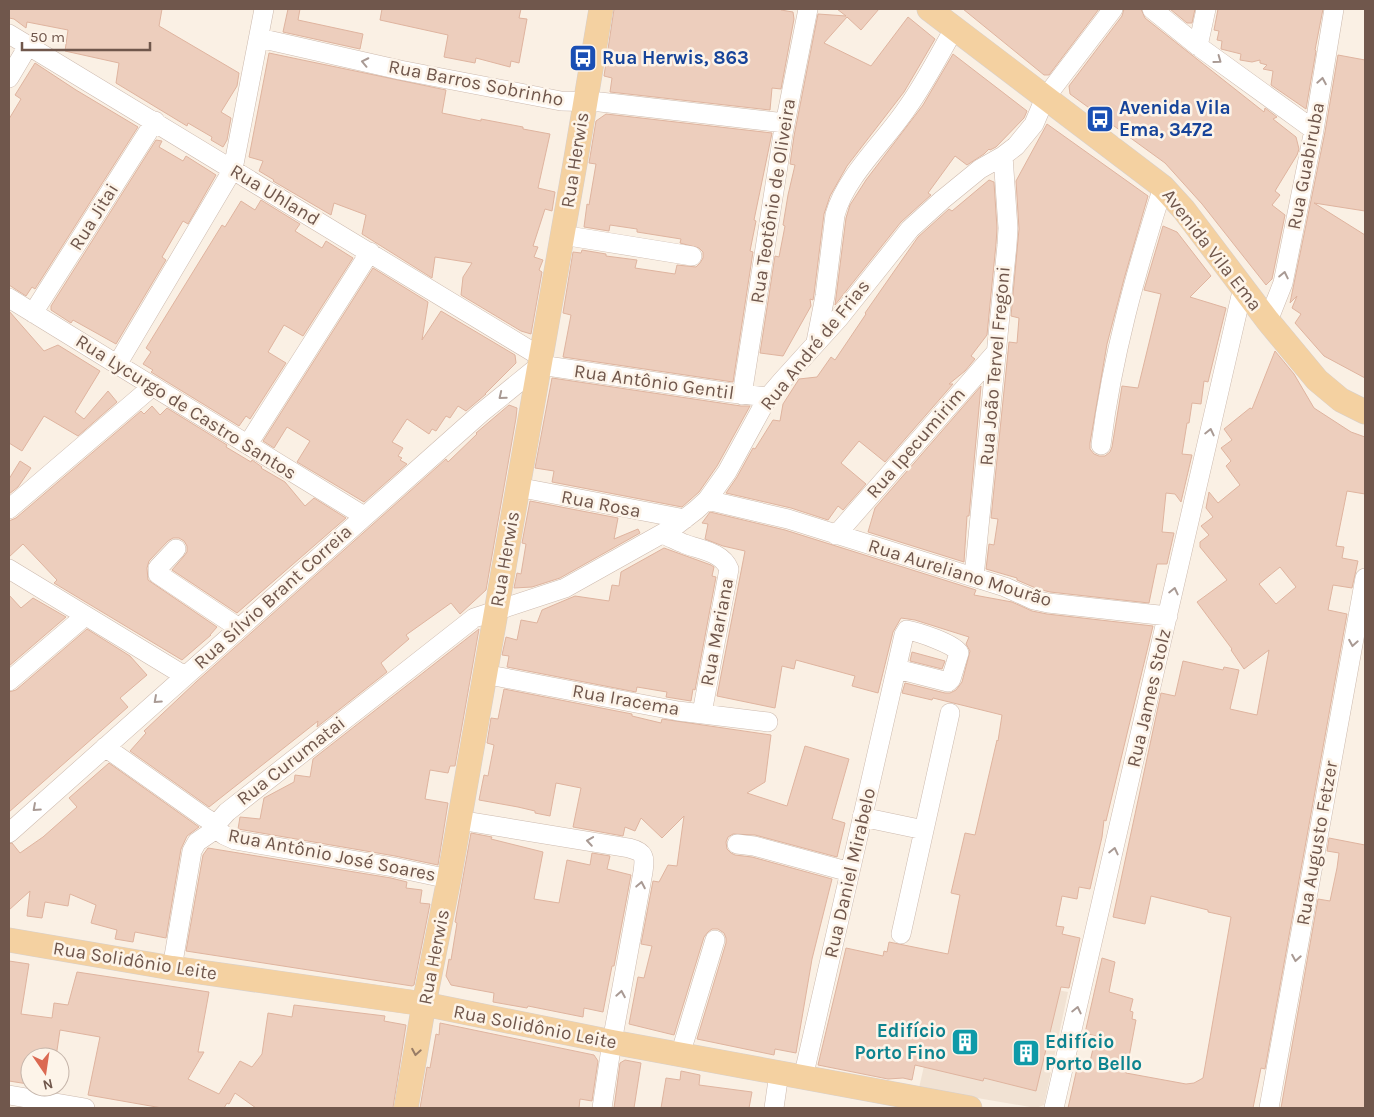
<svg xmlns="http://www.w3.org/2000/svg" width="1374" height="1117" viewBox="0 0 1374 1117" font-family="Karla,sans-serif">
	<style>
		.residential { fill: #f1e2d3 }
		.building { fill: #edcebd; stroke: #dfb49f; fill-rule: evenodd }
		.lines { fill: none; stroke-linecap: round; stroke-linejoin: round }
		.minor-casing { stroke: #cdbaae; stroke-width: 20 }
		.major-casing { stroke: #d7d0cd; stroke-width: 25 }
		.minor { stroke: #fff; stroke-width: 19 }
		.major { stroke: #f4d1a1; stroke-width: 24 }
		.oneway { stroke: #a99a94 }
		.oneway2 { stroke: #987c66 }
		.labels { text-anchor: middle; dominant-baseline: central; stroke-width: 5; stroke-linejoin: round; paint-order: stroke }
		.transit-label { font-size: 19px; font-weight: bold; fill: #164399; stroke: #fdf4e9; text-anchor: start }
		.street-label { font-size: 19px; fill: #70574c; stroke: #fdf4e9 }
		.culture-label { font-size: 19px; font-weight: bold; fill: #0d838f; stroke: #fdf4e9; text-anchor: end }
	</style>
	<rect width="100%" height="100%" fill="#faf0e4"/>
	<path class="residential" d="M946,969L1068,992L1044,1105L1036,1108L919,1088Z"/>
	<path class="building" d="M9,9H162L159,26L239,73L237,86L221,112L231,118L227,140L223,147L211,140L212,137L188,123L187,126L116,83L119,63L65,51L68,30L27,22L26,28L14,19L9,18Z
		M288,9H300L298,20L363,34L360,49L283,32Z
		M382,9H521L519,18L527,19L519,63L511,61L510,67L476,58L475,63L444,57L448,35L380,20Z
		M614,9H781V10L793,12L794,19L781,89L772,88L770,110L610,92L612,78L604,76Z
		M837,9H879L861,30L847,17L824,43L871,66L908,17L935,39L904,92L847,166L830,196L824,214L814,294L813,300L810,299L811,306L783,356L760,353L775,256L779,257L785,226L783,225L788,195L795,165L790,164L794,136L818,14L846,16Z
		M963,9H1099L1049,75H1044Z
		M1124,9H1141L1145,18L1264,112L1265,108L1277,117L1273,119L1296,137L1299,149L1297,155L1275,191L1280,195L1272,205L1285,215L1272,279L1266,285L1202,204L1165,163L1070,94L1069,86L1122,16Z
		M1170,9H1195L1192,23H1187Z
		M1218,9H1323L1315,50L1316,51L1306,109L1271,85L1273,71L1263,69L1267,65L1260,63V60L1252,62L1240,60L1241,54L1221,49L1222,41L1217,40L1219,31L1214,30Z
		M269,53L446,90L442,113L481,121V119L523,127V129L550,134L538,188L555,192L552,211L545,209L533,246L538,247L534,257L543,260L539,270L542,272L531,334L521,331L461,295L463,277L472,263L435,257L432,278L362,234L366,215L334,203L331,215L273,181L274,180L259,171L263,161L249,157Z
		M953,54L1027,111L1024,118L996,147L990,150L989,149L984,154L967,165L955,156L928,193L931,195L901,222L835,305L846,218L850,205L866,180L923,105Z
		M1338,55L1365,60V211L1314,203L1365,235V378L1324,356L1295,323L1301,314L1292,308L1297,296L1290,303L1325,132Z
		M35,63L76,90L138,127L35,289L32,287L26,296L9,285V119L21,99L15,95Z
		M606,114L772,133L754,220L756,221L750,251L753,252L733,382L563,357L571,315L563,313L573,252L581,253L582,250L606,254V256L637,260L635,268L675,274L677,265L696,267L700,263L703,258V252L699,248L680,243L681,239L637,232V229L610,225L609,231L584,227L587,204L589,205L596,164L589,163L596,121Z
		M1047,124L1148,196L1124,279L1107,344L1090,443V449L1094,454L1099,456H1105L1110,452L1112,447L1122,386L1138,388L1161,294L1144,290L1163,226L1177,232L1211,276L1190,297L1226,308L1208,382L1204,381L1201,404L1192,403L1189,423H1187L1182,454L1192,455L1181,502L1175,494L1166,493L1162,532L1174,533L1167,564H1157L1149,603L1050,592L1038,589L1017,580V578L986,569L989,544L994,545L998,519L991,518L1009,342L1017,343L1019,318L1011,316L1019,229L1016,181Z
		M156,140L162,141L159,147L183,161L186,156L216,175L188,224L183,221L162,257L166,260L116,344L73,320L71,323L51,310V306Z
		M989,180L994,182L997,228L996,244L987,335L971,356L975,359L965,371L949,384H953L885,462L859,441L841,463L866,484L843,510L838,506L828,520L791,508L726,493L737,477L753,448L755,449L773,420L780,421L783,404L799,379L817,377L831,357L835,360L866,314L865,313L918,237L949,209L952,211Z
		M261,200L300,224L295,231L322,248L326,241L353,258L303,336L284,325L268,352L286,363L250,419L246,416L239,426L151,372L153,370L143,364L151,352L146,348L222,225L225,227L241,201L255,210Z
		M373,268L428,302L422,340L441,311L515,355L516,363L485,394H486L466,411L458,406L450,418L446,416L436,431L432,429L429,434L407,419L392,442L403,448L398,456L402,458L400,460L407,464L364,502L297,462L310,441L287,427L274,448L263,441Z
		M9,311L44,351L58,345L100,371L75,412L84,419L108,391L117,402L78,436L44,416L22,451L9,443Z
		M1275,351L1294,374L1314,408L1351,432L1365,437V494L1347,491L1336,546L1344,547L1342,558L1358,561L1352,588L1333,585L1328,610L1347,614L1265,1069L1261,1068L1253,1108H1068L1078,1064L1089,1066L1096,1036L1085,1033L1102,958L1115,962L1109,992L1133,999L1130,1011L1133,1012L1132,1019L1136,1020L1126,1073L1186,1084L1194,1083L1203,1078L1231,917L1208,912V910L1151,896L1145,924L1113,917L1161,693L1175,696L1183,661L1223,670L1224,667L1239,670L1230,709L1257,715L1269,650L1244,669L1231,650L1232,649L1197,602L1227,580L1200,547V542L1209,535L1201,526L1213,517L1206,508L1209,492L1218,503L1240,485L1226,466L1231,461L1221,448L1232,440L1224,429L1250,408L1252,409ZM1280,567L1296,587L1276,604L1259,584Z
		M552,378L741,406H750L717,466L699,492L682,507L552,482L554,471L535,468Z
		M981,386L969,516H967L964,562L868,532L875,508Z
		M509,405L517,408L516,418L486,590L460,614L451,603L406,635L409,639L381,663L387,672L317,727L318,721L209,807L130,751L146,733L144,731L196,682L446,459L448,462L477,434L476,433Z
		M152,406L160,415L167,408L227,445L226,447L251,462L252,460L262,467L261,468L285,482L305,506L314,498L346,518L237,613L172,570L184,556L187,552V546L184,541L179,538H173L168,541L149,561L147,568L148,580L217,627L210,635H211L182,660L54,583L57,580L23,544L9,557V521L16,518L141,411L144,414Z
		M20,461L31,468L18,487L9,494V479Z
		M530,501L618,518L614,539L638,529L640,533L560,578L532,587L514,588L517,573L521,574L526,544L522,543Z
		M710,512L785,530L976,590L974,595L1012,602L1032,611L1047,614L1153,626L1106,821L1104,820L1102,837L1090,889L1079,887L1077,899L1062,896L1056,926L1064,927L1062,934L1080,938L1069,988L1061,987L1036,1091L984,1078L983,1081L915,1065L912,1080L903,1078L888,1079L818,1065L846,948L883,956L884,951L887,952L889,942L948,954L960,895L951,893L965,833L975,835L997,740L998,741L1002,715L933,698L932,700L902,693L905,683L945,693H950L956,690L962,682L970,651L966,644L969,637L915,620L901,618L893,632L878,693L852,686L855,676L796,660L794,669L782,666L775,708L717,696L745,551L723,546L705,539L708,524L702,523Z
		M664,548L711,565L714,567L712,576L716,577L695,690L693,689L691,701L666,697L667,692L637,687L636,692L507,667L509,656L502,655L506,637L517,640L521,620L537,623L542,610L575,596L609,601L612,585L619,586L621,572Z
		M9,595L21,608L33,598L66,617L9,666Z
		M87,629L130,656L147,675L120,698L128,707L9,812V692L16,690Z
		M479,629L455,766H450L448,773L430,770L425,799L448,803L438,865L395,856L238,829L240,817L260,819L264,798L294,782L295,775L310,777L313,759Z
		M912,652L945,661L942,669L910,661Z
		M504,689L632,714V716L661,723L662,719L771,735L765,782L747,793L787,806L805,746L849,759L832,819L845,823L837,857L755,835L733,834L728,837L726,842L727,849L731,853L735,855L752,857L832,879L812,959L796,1053L775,1049L774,1055L697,1039L726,943V938L724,933L718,929H712L708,932L704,937L674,1035L629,1024L638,977L644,978L652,946L641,944L653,881L659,882L668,865L677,866L684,816L662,838L641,818L635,831L625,827L623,836L573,827L581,788L556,783L550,816L535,813V811L518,807L479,800L484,775L488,776L494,745L487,743L491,718L498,719Z
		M109,763L199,827L187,836L181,849L166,938L135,932L133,942L115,939L117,930L91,923L96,905L70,894L68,906L45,902L42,918L27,916L30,891L9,910V844L12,843L20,853L43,837L77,807L69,798Z
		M471,833L492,837L491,839L543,852L534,899L559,903L567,860L590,865L592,853L610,856L607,869L631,875L614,966H612L603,1012L584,1008L583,1017L528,1006L527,1008L493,1002L494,993L451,985L446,976L449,959L451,960L457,923L455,922Z
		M1329,838L1365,845V1108H1281L1318,899L1330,901L1337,868L1339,853L1327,851Z
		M208,848L391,878L407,882L406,888L422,890L420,903L430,904L414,985L412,986L186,951L203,855Z
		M9,961L29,964L21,1014L52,1018L54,1003L68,1005L77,972L209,992L198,1052H204L188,1079L219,1094L240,1061L252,1067L262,1054L268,1013L292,1017L294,1005L385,1016L384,1021L406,1025L393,1108H256L235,1093L229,1104L227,1103L224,1108H162L88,1095L100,1037L60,1030L56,1057H30L28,1084L9,1081Z
		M440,1023L594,1055L598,1061L592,1101L580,1099L579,1108H420L427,1067L430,1068L436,1034L439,1035Z
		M625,1060L641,1063L634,1108H614L620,1063Z
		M681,1071L700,1075L699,1085L752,1092L749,1108H661L666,1078L680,1080Z"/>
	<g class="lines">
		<g class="minor-casing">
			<path id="minor" d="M1152,9L1198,46L1314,130
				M9,34L541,357
				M259,38L400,70L561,101L600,102L785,123
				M1198,46L1206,9
				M9,78L28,46
				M562,235L692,256
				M9,298L364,516
				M33,313L155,121
				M1268,321L1283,283L1314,130L1334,9
				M816,342L825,296L835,215C845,177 885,141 907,108C925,83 939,55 954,29
				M118,363L233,169L264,9
				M742,395L783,134L808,9
				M248,444L370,252
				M1101,445C1112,357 1136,271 1163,187
				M517,487L685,519
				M707,500L788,519L1005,587L1034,600L1048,603L1168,616
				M9,509L153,386
				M662,534C670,537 677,541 685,544C701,550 722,552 729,569L702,713
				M836,535L997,351
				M176,549L158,568V574L239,628
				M9,569L185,676
				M974,577L1007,245L1008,228L1003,156
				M484,674L678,711L768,722
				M9,681L85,616
				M105,747L204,817L217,825
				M862,817L924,830
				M459,820L629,848C645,852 645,857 643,872L612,1042L602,1108
				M216,829L224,835L235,840L393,867L449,879
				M9,833L481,413L540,365L731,393L768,397
				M737,844L754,846L850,872
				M901,934L950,713
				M172,968L192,851L197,842L216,829L219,821L227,812L474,618L565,588L674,527L696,510L707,500L727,472L768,397L781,382L839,318L910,229L942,200L980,169L1003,156L1016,146L1034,124L1045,98L1113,9
				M680,1055L715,940
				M803,1078L904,635L907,630C918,632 955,644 959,653L951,679L948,682L897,669
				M9,1095L85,1108
				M774,1108L779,1073
				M1054,1108L1243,287
				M1269,1108L1365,578"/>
		</g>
		<g class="major-casing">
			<path id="major" d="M929,9L1163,187L1184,210L1268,321L1317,380L1341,400L1365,412
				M9,940L172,968L424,1004L612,1042L970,1108
				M406,1108L424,1004L449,879L576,158L601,9"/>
		</g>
		<use href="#minor" class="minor"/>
		<use href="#major" class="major"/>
	</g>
	<defs><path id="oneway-chevron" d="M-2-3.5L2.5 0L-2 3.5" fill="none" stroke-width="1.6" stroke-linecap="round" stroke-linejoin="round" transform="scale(1.25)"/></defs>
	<g class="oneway">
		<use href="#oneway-chevron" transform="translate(1218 60) rotate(36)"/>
		<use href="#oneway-chevron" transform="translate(365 62) rotate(-168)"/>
		<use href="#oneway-chevron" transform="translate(1322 81) rotate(-80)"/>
		<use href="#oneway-chevron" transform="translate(1284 275) rotate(-78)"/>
		<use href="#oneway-chevron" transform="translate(502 396) rotate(141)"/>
		<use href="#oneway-chevron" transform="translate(1210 432) rotate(-77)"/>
		<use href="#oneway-chevron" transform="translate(1174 591) rotate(-77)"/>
		<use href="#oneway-chevron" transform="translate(1353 643) rotate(100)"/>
		<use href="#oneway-chevron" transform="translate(157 700) rotate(138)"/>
		<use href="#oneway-chevron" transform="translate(36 808) rotate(138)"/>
		<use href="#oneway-chevron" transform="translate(590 841) rotate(-171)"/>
		<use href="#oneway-chevron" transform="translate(1114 851) rotate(-77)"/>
		<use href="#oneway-chevron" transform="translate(641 885) rotate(-79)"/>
		<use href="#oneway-chevron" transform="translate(1296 958) rotate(100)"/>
		<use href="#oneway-chevron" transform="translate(621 994) rotate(-80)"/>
		<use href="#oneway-chevron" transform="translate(1077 1010) rotate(-77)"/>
	</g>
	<use class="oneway2" href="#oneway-chevron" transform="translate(416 1052) rotate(100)"/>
	<defs>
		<g id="bus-square" transform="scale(1.4375)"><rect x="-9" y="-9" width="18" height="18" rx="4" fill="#1a4fb4" stroke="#fdf4e9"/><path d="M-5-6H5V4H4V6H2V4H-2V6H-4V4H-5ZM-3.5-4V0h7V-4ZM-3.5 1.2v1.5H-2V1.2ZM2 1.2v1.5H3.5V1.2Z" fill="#fff"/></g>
		<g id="building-square" transform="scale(1.4375)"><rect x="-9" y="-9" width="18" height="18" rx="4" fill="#0f9aa8" stroke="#fdf4e9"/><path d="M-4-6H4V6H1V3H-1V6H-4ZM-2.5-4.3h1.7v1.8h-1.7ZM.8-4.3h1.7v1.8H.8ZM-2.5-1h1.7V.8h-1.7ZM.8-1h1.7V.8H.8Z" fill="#fff"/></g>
	</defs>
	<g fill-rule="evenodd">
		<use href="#bus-square" x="583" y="58"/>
		<use href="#bus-square" x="1100" y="119"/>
		<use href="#building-square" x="965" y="1042"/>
		<use href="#building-square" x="1026" y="1053"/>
	</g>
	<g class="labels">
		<g class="transit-label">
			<text x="602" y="58">Rua Herwis, 863</text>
			<text x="1119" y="108">Avenida Vila<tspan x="1119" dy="22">Ema, 3472</tspan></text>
		</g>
		<g class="street-label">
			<text transform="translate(476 83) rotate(11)">Rua Barros Sobrinho</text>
			<text transform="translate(575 160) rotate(-81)">Rua Herwis</text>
			<text transform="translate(1306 166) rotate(-79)">Rua Guabiruba</text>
			<text transform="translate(275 195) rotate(31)">Rua Uhland</text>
			<text transform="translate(773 201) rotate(-81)">Rua Teotônio de Oliveira</text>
			<text transform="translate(94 217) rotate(-58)">Rua Jitai</text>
			<text transform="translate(1212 250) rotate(52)">Avenida Vila Ema</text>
			<text transform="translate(815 345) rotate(-51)">Rua André de Frias</text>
			<text transform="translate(995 366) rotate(-85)">Rua João Tervel Fregoni</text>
			<text transform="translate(654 382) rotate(8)">Rua Antônio Gentil</text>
			<text transform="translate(186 407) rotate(32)">Rua Lycurgo de Castro Santos</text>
			<text transform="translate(916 443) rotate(-49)">Rua Ipecumirim</text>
			<text transform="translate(601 504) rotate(11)">Rua Rosa</text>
			<text transform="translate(505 559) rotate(-80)">Rua Herwis</text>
			<text transform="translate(960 573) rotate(17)">Rua Aureliano Mourão</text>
			<text transform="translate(273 597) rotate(-42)">Rua Sílvio Brant Correia</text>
			<text transform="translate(717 632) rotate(-79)">Rua Mariana</text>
			<text transform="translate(1149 698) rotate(-77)">Rua James Stolz</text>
			<text transform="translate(626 700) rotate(10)">Rua Iracema</text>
			<text transform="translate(291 761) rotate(-38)">Rua Curumatai</text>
			<text transform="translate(1317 843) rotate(-80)">Rua Augusto Fetzer</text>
			<text transform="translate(332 855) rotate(11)">Rua Antônio José Soares</text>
			<text transform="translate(850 873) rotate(-77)">Rua Daniel Mirabelo</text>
			<text transform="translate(434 957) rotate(-79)">Rua Herwis</text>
			<text transform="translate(135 961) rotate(9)">Rua Solidônio Leite</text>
			<text transform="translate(535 1027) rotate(11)">Rua Solidônio Leite</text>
		</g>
		<g class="culture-label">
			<text x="946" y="1031">Edifício<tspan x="946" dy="22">Porto Fino</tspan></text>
			<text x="1045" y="1042" text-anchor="start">Edifício<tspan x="1045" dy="22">Porto Bello</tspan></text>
		</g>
	</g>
	<rect width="1374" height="1117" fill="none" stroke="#70574c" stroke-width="20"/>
	<g transform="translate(45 1072) rotate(167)"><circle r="24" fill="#fdf4e9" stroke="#c5b5aa"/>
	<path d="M0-4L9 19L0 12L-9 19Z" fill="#db6952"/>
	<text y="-8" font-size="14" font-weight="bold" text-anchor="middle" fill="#70574c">N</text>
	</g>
	<path d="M22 42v8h128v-8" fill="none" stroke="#70574c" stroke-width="2.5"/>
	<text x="30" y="42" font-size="15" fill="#70574c" stroke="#fdf4e9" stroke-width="4" paint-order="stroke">50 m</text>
</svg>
